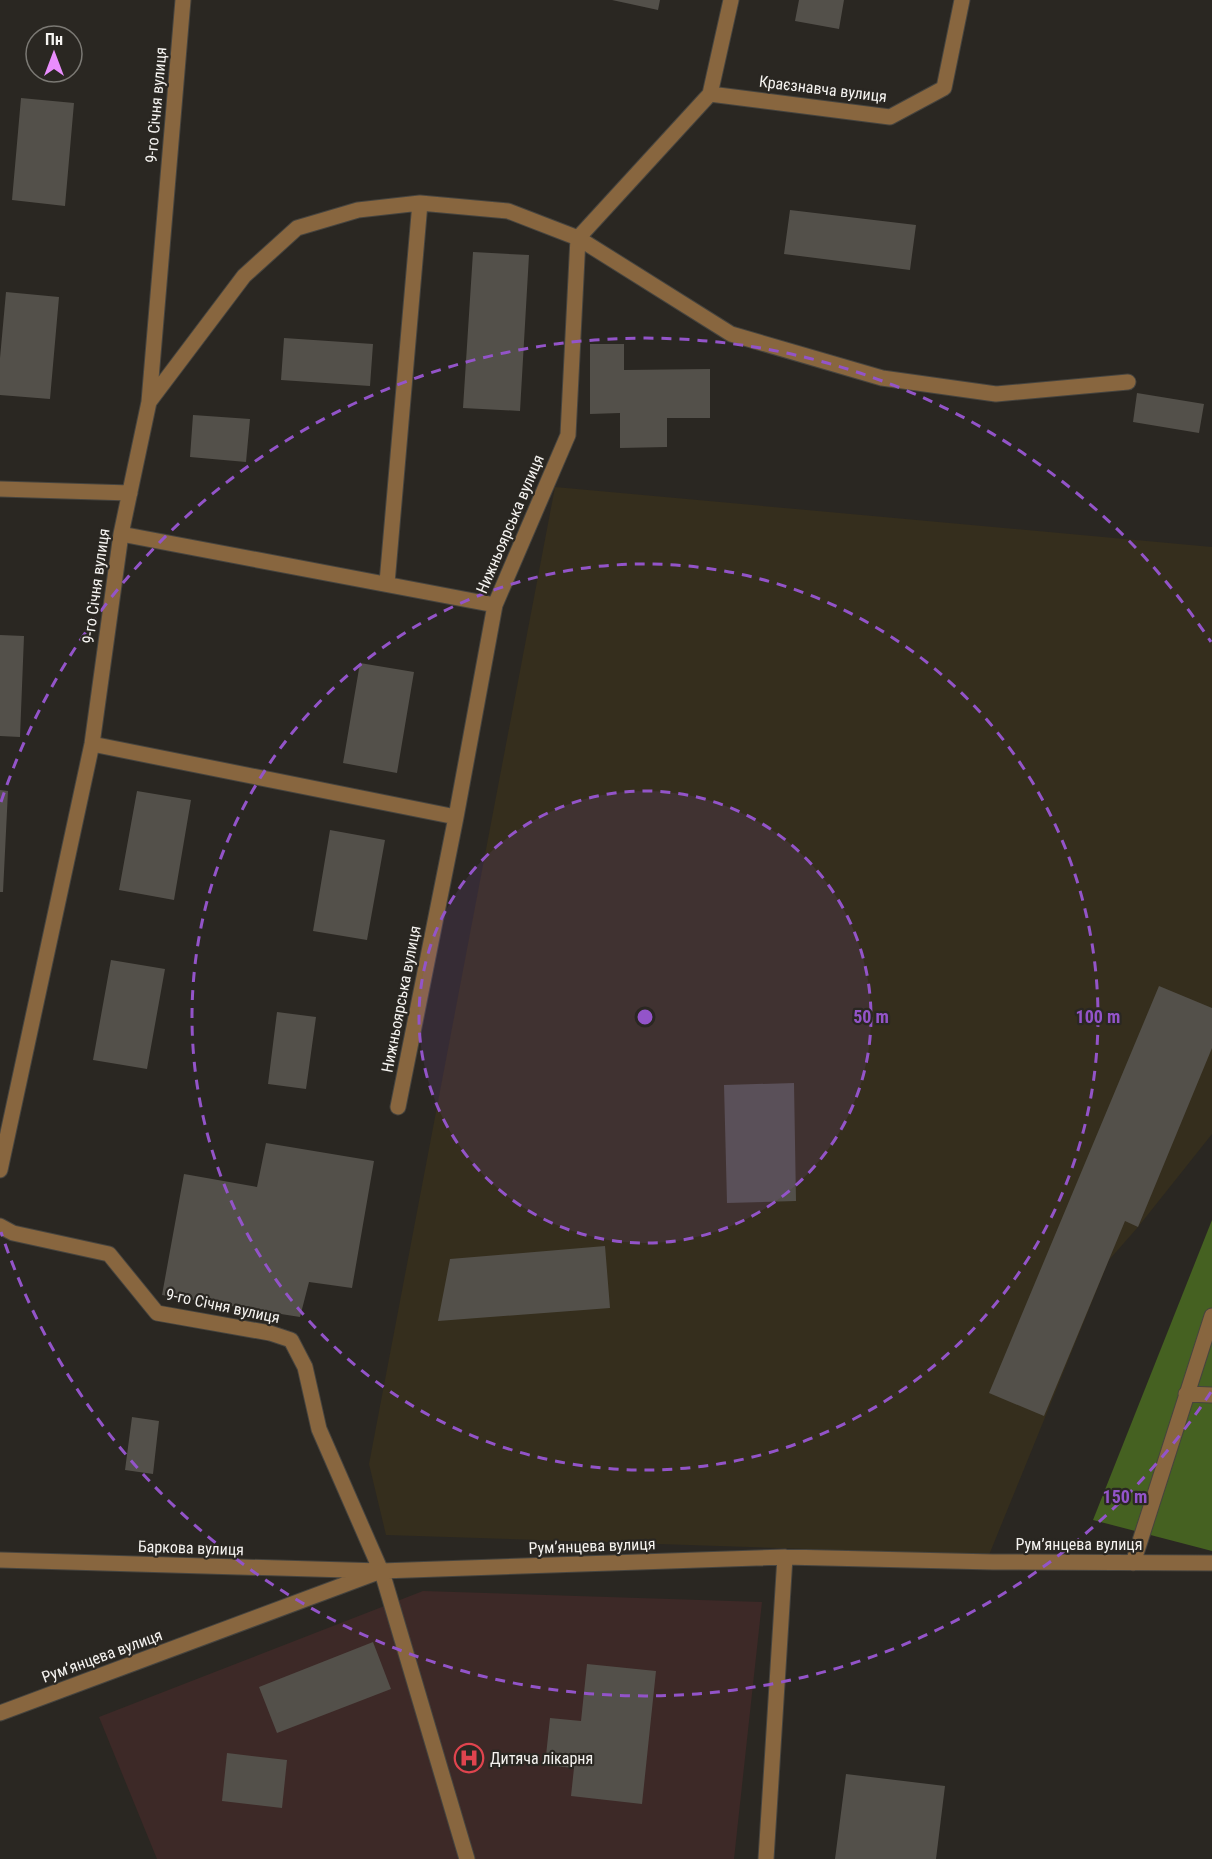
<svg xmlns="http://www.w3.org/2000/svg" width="1212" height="1859" viewBox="0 0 1212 1859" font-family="'Roboto Condensed',sans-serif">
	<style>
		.industrial { fill: #352e1d }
		.medical { fill: #3d2927 }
		.forest { fill: #456121 }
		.building { fill: #53504a }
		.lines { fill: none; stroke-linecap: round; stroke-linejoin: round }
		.minor-casing { stroke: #46443f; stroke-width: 17 }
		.minor { stroke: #88663f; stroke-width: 15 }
		.ring { fill: none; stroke: #9354c9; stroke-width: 3; stroke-dasharray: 10 8 }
		.labels { text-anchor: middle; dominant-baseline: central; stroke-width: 4.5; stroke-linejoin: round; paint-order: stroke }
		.street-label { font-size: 16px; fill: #f5f3f0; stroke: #2a2722 }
		.poi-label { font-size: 16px; fill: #f5f3f0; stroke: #2a2722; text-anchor: start }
		.centre { fill: #9354c9; stroke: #2a2722; stroke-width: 3 }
		.ring-label { font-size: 18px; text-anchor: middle; font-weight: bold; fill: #9354c9; stroke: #2a2722; stroke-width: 4.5; stroke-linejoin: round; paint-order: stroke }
	</style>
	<rect width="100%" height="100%" fill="#2a2722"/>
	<path class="industrial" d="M555,487L1212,547V1134L1138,1227L1109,1260L989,1555L386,1535L369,1464Z"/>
	<path class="medical" d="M423,1591L762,1602L734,1859H157L99,1717Z"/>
	<path class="forest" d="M1212,1220V1551L1093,1520Z"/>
	<path class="building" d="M612,0H660L658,10Z
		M799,0H844L839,29L795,21Z
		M21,98L74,103L65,206L12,200Z
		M790,210L916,225L910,270L784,254Z
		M473,252L529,255L520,411L463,408Z
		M6,292L59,297L50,399L0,395V358Z
		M284,338L373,344L370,386L281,380Z
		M590,344H624V370L710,369V418H667V447L620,448V413L590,414Z
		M1137,393L1204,404L1199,433L1133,422Z
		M193,415L250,419L246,462L190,457Z
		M0,635L24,636L20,737L0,736Z
		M360,663L414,672L397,773L343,763Z
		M0,790L8,791L3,892H0Z
		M137,791L191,800L174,900L119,890Z
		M330,830L385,840L367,940L313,931Z
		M111,960L165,969L147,1069L93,1060Z
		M1159,986L1212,1008V1048L1138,1227L1125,1221L1044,1416L989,1393Z
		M277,1012L316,1017L306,1089L268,1084Z
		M794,1083L796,1201L727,1203L724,1085Z
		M266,1143L374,1161L352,1288L309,1282L300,1317L162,1295L184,1174L257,1187Z
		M605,1246L610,1308L438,1321L450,1259Z
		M132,1417L159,1421L153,1474L125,1470Z
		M373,1642L391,1689L277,1733L259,1687Z
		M587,1664L656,1671L642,1804L571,1796L574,1768L545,1765L550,1718L581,1721Z
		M227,1753L287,1760L282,1808L222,1801Z
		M846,1774L945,1786L936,1859H835Z"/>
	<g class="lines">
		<g class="minor-casing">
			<path id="minor" d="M710,94L890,117L944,88L962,0
				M149,402L244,276L297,228L358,210L420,203L508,211L578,238L731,334L882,378L996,394L1128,382
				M0,489L130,493
				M121,534L495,605
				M387,583L420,203
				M92,744L456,817
				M398,1107L456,817L495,605L568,435L578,238L710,94L731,0
				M0,1170L92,744L121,534L149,402L183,0
				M0,1226L13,1233L109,1254L157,1313L270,1333L291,1340L305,1367L319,1429L381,1571L0,1560
				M1186,1394L1212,1395
				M1133,1563L1212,1316
				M382,1572L467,1859
				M0,1713L381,1571L785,1557L993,1562L1212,1563
				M766,1859L785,1557"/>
		</g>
		<use href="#minor" class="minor"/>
	</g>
	<circle cx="645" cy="1017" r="226" fill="#9354c9" fill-opacity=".12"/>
	<g class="ring">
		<circle cx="645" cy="1017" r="226"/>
		<circle cx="645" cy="1017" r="453"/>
		<path d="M1211 1392A679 679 0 0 1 1 1232M1 802A679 679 0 0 1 1211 642"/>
	</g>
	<defs>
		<g id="hospital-ring" transform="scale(1.5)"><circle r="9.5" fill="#2a2722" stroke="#e0444e" stroke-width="1.5"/><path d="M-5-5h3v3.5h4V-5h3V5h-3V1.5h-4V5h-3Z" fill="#e0444e"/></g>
	</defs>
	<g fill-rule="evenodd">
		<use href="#hospital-ring" x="469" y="1758"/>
	</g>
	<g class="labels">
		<g class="street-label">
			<text transform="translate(823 89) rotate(7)">Краєзнавча вулиця</text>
			<text transform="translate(156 105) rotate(-85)">9-го Січня вулиця</text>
			<text transform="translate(510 524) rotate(-67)">Нижньоярська вулиця</text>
			<text transform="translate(96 586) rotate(-82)">9-го Січня вулиця</text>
			<text transform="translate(401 999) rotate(-79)">Нижньоярська вулиця</text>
			<text transform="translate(223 1306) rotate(12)">9-го Січня вулиця</text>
			<text x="1079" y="1544">Рум’янцева вулиця</text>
			<text transform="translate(592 1546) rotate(-2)">Рум’янцева вулиця</text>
			<text transform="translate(191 1548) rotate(2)">Баркова вулиця</text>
			<text transform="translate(102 1656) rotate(-20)">Рум’янцева вулиця</text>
		</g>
		<g class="poi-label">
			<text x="490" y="1758">Дитяча лікарня</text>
		</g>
	</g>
	<circle cx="645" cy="1017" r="9" class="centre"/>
	<g class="ring-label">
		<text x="871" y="1023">50 m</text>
		<text x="1098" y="1023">100 m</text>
		<text x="1125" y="1503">150 m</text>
	</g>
	<g transform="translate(54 54)"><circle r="28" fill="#2a2722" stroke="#7b7974" stroke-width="1.5"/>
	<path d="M0-4.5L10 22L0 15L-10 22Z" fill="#e98dfd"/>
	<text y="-9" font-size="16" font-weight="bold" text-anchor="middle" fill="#f5f3f0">Пн</text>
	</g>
</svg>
